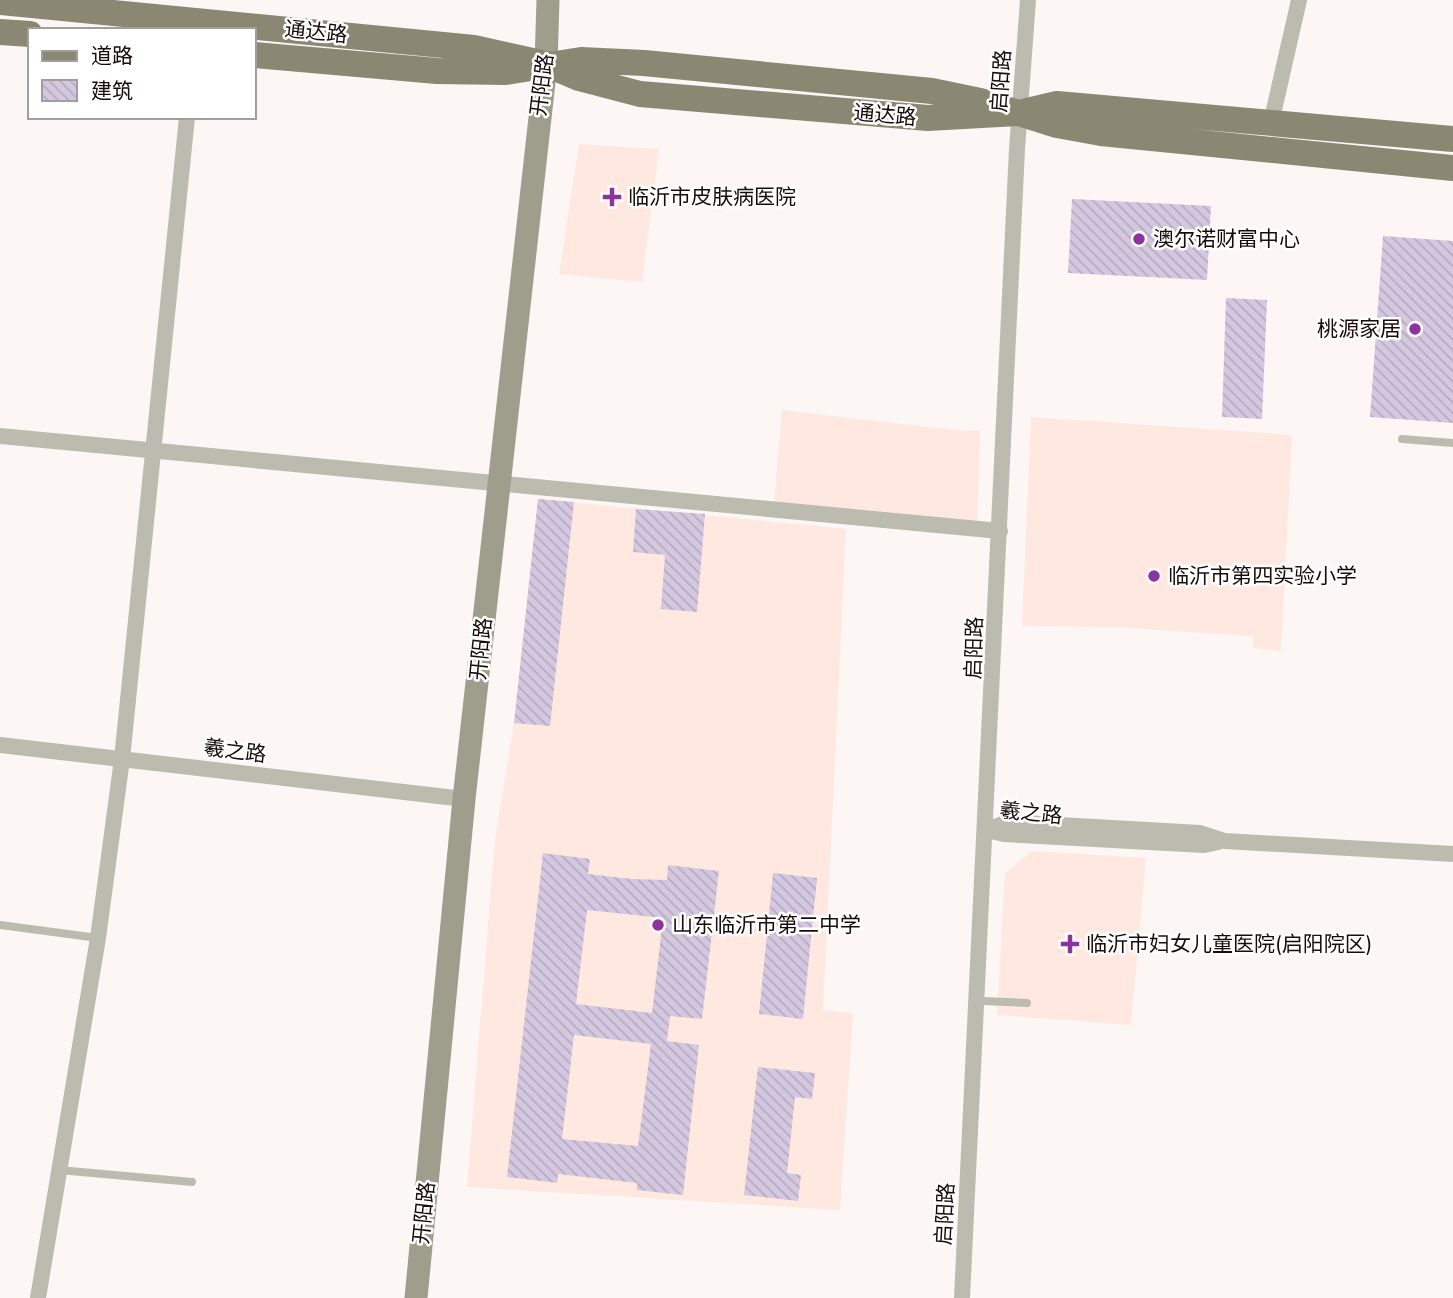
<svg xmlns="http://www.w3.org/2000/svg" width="1453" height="1298" viewBox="0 0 1453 1298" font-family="'Nunito Sans','Noto Sans SC',sans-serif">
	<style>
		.built { fill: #fee8df }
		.building { fill: url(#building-back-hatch); fill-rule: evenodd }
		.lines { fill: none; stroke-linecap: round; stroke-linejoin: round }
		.lane { stroke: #bcbbaf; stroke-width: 8 }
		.street { stroke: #bcbbaf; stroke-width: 16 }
		.secondary { stroke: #9f9d8c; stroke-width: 23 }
		.primary { stroke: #8a8772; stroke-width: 26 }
		.poi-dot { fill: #8d339f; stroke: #fff; stroke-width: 2.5 }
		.labels { text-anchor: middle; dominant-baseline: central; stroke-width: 5; stroke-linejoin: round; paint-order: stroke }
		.street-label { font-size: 21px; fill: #160c09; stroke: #fff }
		.poi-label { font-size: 21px; fill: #160c09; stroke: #fff; text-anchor: start }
	</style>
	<defs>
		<pattern id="building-back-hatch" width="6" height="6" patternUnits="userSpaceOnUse" patternTransform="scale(1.75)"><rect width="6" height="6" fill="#d4c8e0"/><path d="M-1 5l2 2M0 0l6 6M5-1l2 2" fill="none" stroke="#b5abbf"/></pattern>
	</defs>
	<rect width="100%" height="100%" fill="#fcf6f4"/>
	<path class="built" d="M579,144L659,149L642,282L559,274Z
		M782,410L963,431L980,430L977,524L774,503Z
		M1031,417L1292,435L1281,651L1253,648V636L1114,627L1022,626Z
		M538,499L846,529L823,1010L853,1013L840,1210L467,1187L495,839L514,723Z
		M1032,851L1146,858L1131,1025L997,1015L1005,873Z"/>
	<path class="building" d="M1072,199L1211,206L1207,280L1068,273Z
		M1383,236L1453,241V423L1370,417Z
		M1226,298L1267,300L1262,419L1222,417Z
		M538,499L574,502L550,726L514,723Z
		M636,509L705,514L697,612L661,609L665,555L633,552Z
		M543,853L590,859L588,874L632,879L667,880L668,865L719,871L702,1019L670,1016L667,1041L699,1045L683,1195L637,1190V1183L558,1174L557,1183L507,1177ZM587,910L663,918L652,1013L576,1004ZM574,1035L651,1044L638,1146L562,1139Z
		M773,873L817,878L803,1019L759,1014Z
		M758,1067L815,1073L812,1099L795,1097L787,1173L801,1175L798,1201L744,1195Z"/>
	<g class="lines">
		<path class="lane" d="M1402,439L1453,443
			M0,925L98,938
			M983,1001L1027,1003
			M59,1170L192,1182"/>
		<path class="street" d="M1271,123L1299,0
			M0,436L1000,531
			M0,745L464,799
			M987,830L1008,822L1200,833L1225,841L1453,854
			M987,830L1004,834L1204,845L1218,842
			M38,1298L98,938L122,759L187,117
			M962,1298L1017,149L1028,0"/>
		<path class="secondary" d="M416,1298L464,799L546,64L548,0"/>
		<path class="primary" d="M0,2L474,48L546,64L579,78L640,94L928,118L1019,113L1057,104L1453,139
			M0,32L30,34
			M254,55L437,71L506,72L581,60L644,63L932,91L980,101L1057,125L1101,133L1453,168"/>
	</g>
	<g class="poi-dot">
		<path d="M608.5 186.5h7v7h7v7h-7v7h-7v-7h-7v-7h7z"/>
		<circle cx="1139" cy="239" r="7"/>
		<circle cx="1415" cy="329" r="7"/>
		<circle cx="1154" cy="576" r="7"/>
		<circle cx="658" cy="925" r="7"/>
		<path d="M1066.5 933.5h7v7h7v7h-7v7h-7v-7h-7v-7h7z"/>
	</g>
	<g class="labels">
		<g class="street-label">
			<text transform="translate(316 32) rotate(6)">通达路</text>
			<text transform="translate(1001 81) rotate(-86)">启阳路</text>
			<text transform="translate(542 85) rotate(-83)">开阳路</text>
			<text transform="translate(885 115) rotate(5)">通达路</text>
			<text transform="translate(974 648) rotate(-88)">启阳路</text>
			<text transform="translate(481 649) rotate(-84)">开阳路</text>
			<text transform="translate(235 751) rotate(7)">羲之路</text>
			<text transform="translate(1031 813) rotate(6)">羲之路</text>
			<text transform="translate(424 1213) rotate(-84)">开阳路</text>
			<text transform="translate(945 1214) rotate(-87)">启阳路</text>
		</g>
		<g class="poi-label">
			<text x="628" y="197">临沂市皮肤病医院</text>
			<text x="1153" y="239">澳尔诺财富中心</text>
			<text x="1401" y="329" text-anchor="end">桃源家居</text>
			<text x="1168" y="576">临沂市第四实验小学</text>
			<text x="672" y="925">山东临沂市第二中学</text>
			<text x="1086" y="944">临沂市妇女儿童医院(启阳院区)</text>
		</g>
	</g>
	<rect x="28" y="28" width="228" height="91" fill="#ffffff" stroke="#a29e9d" stroke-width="2"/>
	<rect x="42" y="51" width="35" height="10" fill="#8a8772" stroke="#a29e9d" stroke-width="2"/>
	<text x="91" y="63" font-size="21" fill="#160c09">道路</text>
	<rect x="42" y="80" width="35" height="21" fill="url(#building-back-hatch)" stroke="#a29e9d" stroke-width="2"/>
	<text x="91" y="98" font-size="21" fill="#160c09">建筑</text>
</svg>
